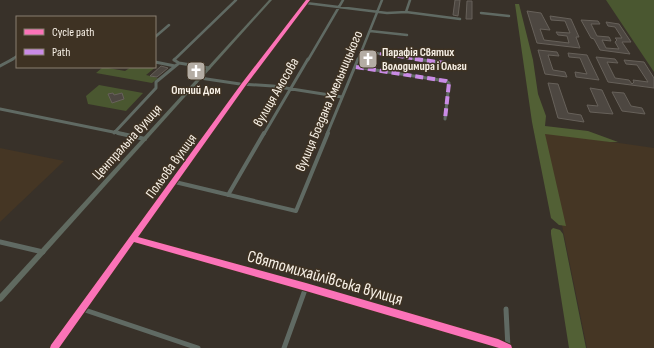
<svg xmlns="http://www.w3.org/2000/svg" width="654" height="348" viewBox="0 0 654 348" font-family="'Sofia Sans Condensed',sans-serif">
	<style>
		.built { fill: #453624 }
		.green { fill: #4a5730 }
		.forest { fill: #526035 }
		.building { fill: #4d4741; stroke: #67615a }
		.lines { fill: none; stroke-linecap: round; stroke-linejoin: round }
		.minor-far3 { stroke: #606a63; stroke-width: 2.5 }
		.minor-far2 { stroke: #606a63; stroke-width: 3 }
		.minor-far1 { stroke: #606a63; stroke-width: 4 }
		.minor { stroke: #606a63; stroke-width: 5 }
		.major { fill: #606a60; fill-rule: evenodd }
		.quiet-far1 { stroke: #ca8be6; stroke-width: 3; stroke-dasharray: 6 3; stroke-linecap: butt }
		.quiet { stroke: #ca8be6; stroke-width: 4; stroke-dasharray: 8 4; stroke-linecap: butt }
		.cycleway-casing { stroke: #3e3223; stroke-width: 2 }
		.cycleway { fill: #fb73b8; fill-rule: evenodd }
		.labels { text-anchor: middle; dominant-baseline: central; stroke-width: 3; stroke-linejoin: round; paint-order: stroke }
		.far-poi-label { font-size: 12px; font-weight: bold; fill: #f7f0e6; stroke: #3e3223; text-anchor: start }
		.street-label { font-size: 14px; fill: #f7f0e6; stroke: #3e3223 }
		.near-street-label { font-size: 17px; fill: #f7f0e6; stroke: #3e3223 }
	</style>
	<rect width="100%" height="100%" fill="#383129"/>
	<path class="built" d="M543,132L654,148V348H587Z
		M0,148L64,161L0,222Z"/>
	<path class="green" d="M606,0H654V72Z
		M155,65L157,66L146,75L158,78L152,83L96,73L103,67L125,71L131,67H155Z
		M99,85L143,93L126,111L88,104L86,96Z"/>
	<path class="forest" d="M515,4H519L533,60L538,94L546,116L545,126L588,131L618,142H610L545,134L566,226L559,225L551,218L532,122Z
		M553,228L560,230L563,234L586,348H569L551,234V230Z"/>
	<path class="building" d="M455,0H460L458,16L453,15Z
		M467,1H472V19H466Z
		M527,11L541,13L550,30L540,29L544,40L569,43L567,36L558,35L556,32L570,33L565,21L551,20L550,16L571,19L579,37H576L580,48L537,43Z
		M581,20L598,21L600,24H591L597,36L609,37L611,41L602,40L606,48L619,49L615,42L617,40L615,38H622L615,27L608,26L606,22L619,24L631,42H622L630,54L600,50L594,39L591,38Z
		M538,50L557,52L559,56L548,55L553,70L565,72L567,77L545,74Z
		M568,53L587,55L599,80L576,77L575,72L587,74L580,58L569,57Z
		M596,57L615,59L618,63L607,62L615,78L629,80L632,84L634,82L633,80L648,82L637,65L626,64L624,60L644,62L654,78V88L608,82Z
		M161,66L168,68L157,77L150,76Z
		M548,83L558,84L568,113L581,115L584,122L558,118Z
		M590,88L602,90L613,114L590,112L587,105L598,106Z
		M612,92L624,93L631,106L642,108L645,114L622,111Z
		M113,93L114,95L122,93L124,99L112,103L108,94Z"/>
	<g class="lines">
		<path class="minor-far3" d="M306,3L387,13L406,12L410,0
			M406,12L460,19
			M481,13L509,16
			M370,31L407,35
			M155,37L169,25
			M362,51L422,60
			M11,60L17,56
			M174,60L236,0
			M263,60L308,0
			M308,60L343,0
			M358,60L382,0"/>
		<path class="minor-far2" d="M175,59L174,60L179,63L209,68
			M415,59L445,63
			M155,62L175,66
			M0,66L13,59
			M356,67L446,81L449,83L445,119
			M200,78L240,84L273,86L342,97
			M0,109L123,134
			M114,133L156,88V82L179,63
			M208,134L263,59
			M264,134L308,59
			M327,134L358,59"/>
		<path class="minor-far1" d="M118,133L145,139
			M175,182L296,211L328,133
			M228,195L264,133
			M140,229L208,133"/>
		<path class="minor" d="M133,239L306,287L498,343L508,348
			M0,242L43,252
			M82,309L198,348
			M506,309L508,348
			M54,348L140,228
			M284,348L306,287"/>
		<path class="major" d="M269,0H272L2,301L0,302V294Z"/>
		<path class="quiet-far1" d="M362,51L422,60"/>
		<path class="quiet" d="M415,59L445,63
			M356,67L446,81L449,83L445,119"/>
		<g class="cycleway-casing">
			<path id="cycleway" d="M306,0H310L246,85L138,237L306,283L498,339L511,345L512,348H499L306,291L134,242L59,348H50L51,345L242,83Z"/>
		</g>
		<use href="#cycleway" class="cycleway"/>
	</g>
	<defs>
		<g id="church-square" transform="scale(1)"><rect x="-9" y="-9" width="18" height="18" rx="4" fill="#b4ada4" stroke="#3e3223"/><path d="M-1.2-6h2.4v3.5h3.3v2.4h-3.3V6h-2.4V-.1h-3.3v-2.4h3.3Z" fill="#fff"/></g>
	</defs>
	<g fill-rule="evenodd">
		<use href="#church-square" x="368" y="59"/>
		<use href="#church-square" x="196" y="71"/>
	</g>
	<g class="labels">
		<g class="far-poi-label">
			<text x="382" y="52">Парафія Святих<tspan x="382" dy="14">Володимира і Ольги</tspan></text>
			<text x="196" y="90" text-anchor="middle">Отчий Дом</text>
		</g>
		<g class="street-label">
			<text transform="translate(276 92) rotate(-60)">вулиця Амосова</text>
			<text transform="translate(329 101) rotate(-67)">вулиця Богдана Хмельницького</text>
			<text transform="translate(127 142) rotate(-48)">Центральна вулиця</text>
			<text transform="translate(171 166) rotate(-54)">Польова вулиця</text>
		</g>
		<g class="near-street-label">
			<text transform="translate(325 278) rotate(16)">Святомихайлівська вулиця</text>
		</g>
	</g>
	<rect x="16" y="16" width="140" height="52" fill="#3e3223" stroke="#887e71"/>
	<rect x="24" y="29" width="20" height="6" fill="#fb73b8" stroke="#887e71"/>
	<text x="52" y="36" font-size="12" fill="#f7f0e6">Cycle path</text>
	<rect x="24" y="49" width="20" height="6" fill="#ca8be6" stroke="#887e71"/>
	<text x="52" y="56" font-size="12" fill="#f7f0e6">Path</text>
</svg>
